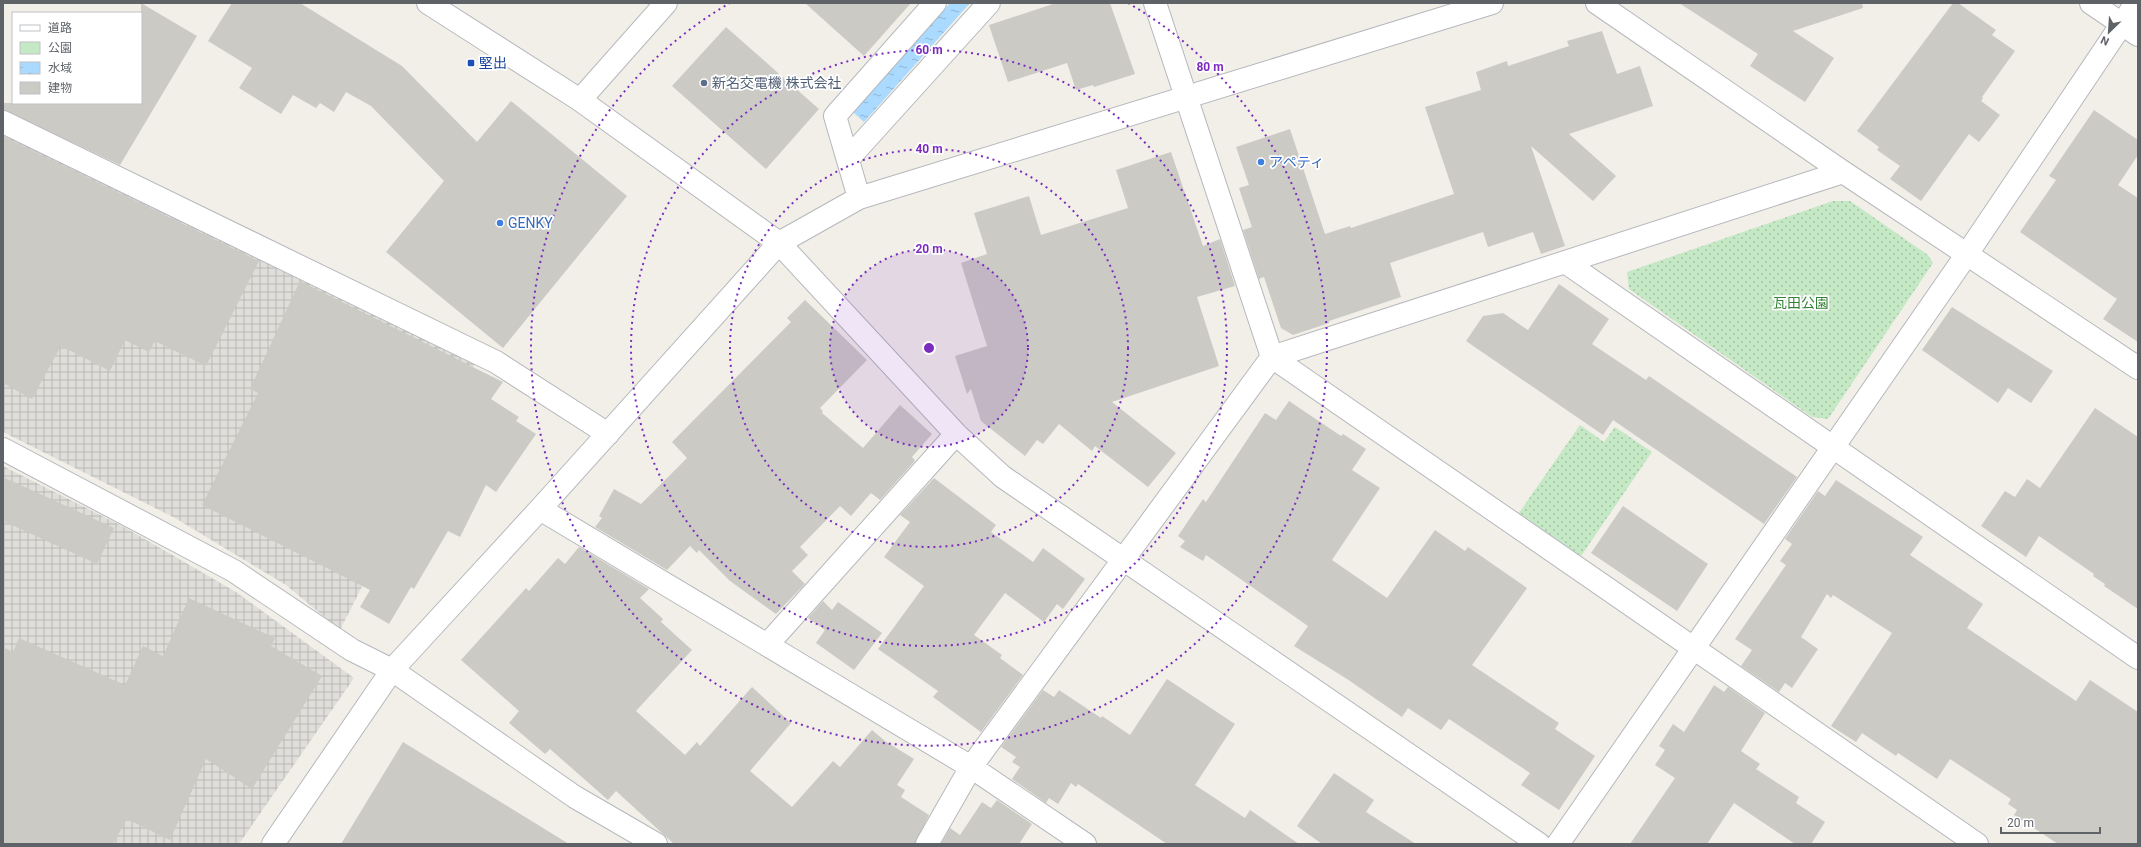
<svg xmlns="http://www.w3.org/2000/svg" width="2141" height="847" viewBox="0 0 2141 847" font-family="Roboto,'Noto Sans JP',sans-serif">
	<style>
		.industrial { fill: url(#industrial-grid) }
		.green { fill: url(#green-dots) }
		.water { fill: url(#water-ripples) }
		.building { fill: #cccac5 }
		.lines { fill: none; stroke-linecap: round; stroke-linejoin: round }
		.minor-casing { stroke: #b5b8bc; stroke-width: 24 }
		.minor { stroke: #fff; stroke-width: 22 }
		.ring { fill: none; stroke: #7b2cbf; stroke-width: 2; stroke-dasharray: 2 4 }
		.transit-dot { fill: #1a4fb4; stroke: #fff; stroke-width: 1.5 }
		.service-dot { fill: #5c6f8a; stroke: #fff; stroke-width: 1.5 }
		.shop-dot { fill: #3f7fe0; stroke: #fff; stroke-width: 1.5 }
		.labels { text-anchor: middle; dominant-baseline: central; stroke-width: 3.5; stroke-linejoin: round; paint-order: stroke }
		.transit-label { font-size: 14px; fill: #164399; stroke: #fff; text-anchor: start }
		.service-label { font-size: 14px; fill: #4e5e75; stroke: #fff; text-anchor: start }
		.shop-label { font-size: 14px; fill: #366cbe; stroke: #fff; text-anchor: start }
		.park-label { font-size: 14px; fill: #348238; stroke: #fff }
		.centre { fill: #7b2cbf; stroke: #fff; stroke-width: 2 }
		.ring-label { font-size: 12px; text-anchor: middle; font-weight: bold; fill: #7b2cbf; stroke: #fff; stroke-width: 3.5; stroke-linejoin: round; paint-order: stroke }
	</style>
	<defs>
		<pattern id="industrial-grid" width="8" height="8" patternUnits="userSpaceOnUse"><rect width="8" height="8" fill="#e0deda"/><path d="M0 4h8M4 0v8" fill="none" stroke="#b9b8b5"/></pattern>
		<pattern id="green-dots" width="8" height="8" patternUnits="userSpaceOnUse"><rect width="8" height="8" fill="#c5e8c5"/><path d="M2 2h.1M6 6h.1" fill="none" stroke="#a3c0a4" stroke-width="1.8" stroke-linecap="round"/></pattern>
		<pattern id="water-ripples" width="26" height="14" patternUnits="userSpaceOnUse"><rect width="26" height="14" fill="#aadaff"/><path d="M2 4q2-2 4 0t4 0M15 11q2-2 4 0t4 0" fill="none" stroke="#8eb4d2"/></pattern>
	</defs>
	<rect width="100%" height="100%" fill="#f1efe8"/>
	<path class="industrial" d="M3,132L477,360L340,630L286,585L175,518L3,432Z
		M3,466L124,527L236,592L354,678L239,844H3Z"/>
	<path class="green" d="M1833,201H1850L1928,255L1933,263L1828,419L1812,417L1629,289L1627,272Z
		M1580,425L1604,442L1615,427L1652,452L1581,556L1519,513Z"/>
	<path class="water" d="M950,3H970L864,122L853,112Z"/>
	<path class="building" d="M141,3L197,36L120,165L3,110V103H141Z
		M232,3H300L402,66L477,142L511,101L627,196L503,348L386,252L444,181L371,106L346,92L334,112L320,103L316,108L293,95L281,114L239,88L252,68L208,41Z
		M805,3H911L864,56Z
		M1056,3H1110L1135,74L1094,87L1093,85L1076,90L1067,63L1008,82L989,25Z
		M1679,3H1862L1863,8L1793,31L1834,58L1805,102L1750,66L1758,54Z
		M1953,3H1958L1996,30L1992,35L2015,51L1982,97L1983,98L1981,101L2000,115L1979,142L1969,134L1921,201L1890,179L1900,166L1877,150L1879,147L1857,131Z
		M726,27L819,109L766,169L672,86Z
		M1602,31L1617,74L1640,66L1653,106L1569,134L1616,176L1593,201L1531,146L1565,246L1541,254L1533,232L1488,247L1483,232L1390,263L1401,297L1329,321V323L1293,335L1281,328L1264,277L1259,279L1243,230L1252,227L1239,188L1249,185L1236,147L1290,129L1325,234L1350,226L1351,228L1454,194L1425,107L1481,90L1476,72L1507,61L1508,66L1569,46L1567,41Z
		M2094,110L2138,140V155L2118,185L2138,198V342L2103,319L2117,299L2020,232L2056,180L2049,176Z
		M3,136L259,261L206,366L155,341L149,352L125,340L110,371L61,346L32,399L3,383Z
		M1171,152L1203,246L1220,239L1235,286L1197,297L1219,366L1112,402L1176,453L1148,487L1095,446L1092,451L1059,424L1043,444L1037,440L1025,456L981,421L971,389L967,394L955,356L987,346L961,263L987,254L974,213L1029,196L1041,235L1128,208L1116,170Z
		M300,281L503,382L491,399L519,417L516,421L536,434L496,492L486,485L460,537L448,531L414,589L411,587L389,624L360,607L370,590L202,505L258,393L250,389Z
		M1559,284L1609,319L1592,344L1646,380L1649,376L1797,477L1764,524L1613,420L1603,435L1466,341L1483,316L1503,313L1528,330Z
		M805,300L867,360L820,408L823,411L822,413L863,448L900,405L932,434L912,457L915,460L913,463L880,500L871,493L851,516L840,506L800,547L808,555L792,571L805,584L776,614L730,581L699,550L697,553L690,546L667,570L595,527L602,518L599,516L614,489L641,504L687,458L672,442L791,322L787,318Z
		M1952,307L2053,371L2031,403L2008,388L1998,403L1922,350Z
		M1289,401L1341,436L1343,434L1366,449L1352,470L1380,488L1332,560L1387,598L1435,530L1465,551L1468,547L1527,588L1472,665L1559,723L1555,729L1595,756L1559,810L1521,785L1530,773L1449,719L1441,730L1408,708L1402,717L1347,679L1294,646L1308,626L1206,555L1203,561L1180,547L1185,541L1178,536L1203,499L1206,502L1265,413L1276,420Z
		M2095,408L2138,437V609L2104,586L2105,584L2093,576L2094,574L2039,536L2026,557L1981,526L2005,491L2015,497L2027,479L2040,488Z
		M3,477L114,528L97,564L3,521Z
		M934,478L996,525L991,532L1033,562L1043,548L1085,579L1063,609L1057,604L1044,622L1005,593L974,635L1002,655L1000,658L1023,675L981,732L933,697L938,691L878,649L924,586L884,557L910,522L900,515Z
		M1836,480L1923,537L1910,555L1983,604L1967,628L2076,701L2090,680L2138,712V844H2058L2014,815L2017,810L2008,804L2011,799L1950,759L1937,779L1898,753L1896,756L1862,733L1856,742L1831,726L1892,633L1833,595L1831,598L1827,594L1801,637L1818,649L1792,688L1785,683L1779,692L1741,666L1752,650L1735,639L1786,565L1780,561L1792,544L1785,539L1818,491L1825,496Z
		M1623,506L1708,564L1677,611L1591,553Z
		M579,547L649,589L640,598L663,619L661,622L692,650L636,711L685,755L697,742L700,746L752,687L791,723L750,771L792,807L833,761L840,767L872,730L885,741L914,759L897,785L905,790L901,797L929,815L915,844H674L616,791L608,800L550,749L545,754L509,723L519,711L461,660L526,588L529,591L558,558L565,564Z
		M189,598L275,638L271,646L322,676L252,789L206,759L170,840L127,819L113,844H3V647L13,652L19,638L125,685L143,646L163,656Z
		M823,601L832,610L838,602L882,633L854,670L816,643L825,630L808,618Z
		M1167,679L1235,724L1195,785L1245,818L1250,810L1299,844H1167L1078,784L1076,787L1071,783L1058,804L1049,798L1046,803L1012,779L1020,767L1012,762L1016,757L1001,747L1043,690L1054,697L1059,690L1101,718L1102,716L1130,735Z
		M1714,685L1724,692L1728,687L1765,713L1741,751L1760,764L1756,769L1799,797L1796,803L1825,822L1811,844H1795L1734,803L1707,844H1630L1675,778L1655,765L1665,750L1659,746L1673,724L1684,732Z
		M403,742L569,844H341Z
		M1334,773L1374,800L1366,812L1416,844H1322L1297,826Z
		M997,800L1032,824L1019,844H941L950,828L960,835L982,802L991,808Z"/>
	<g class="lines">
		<g class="minor-casing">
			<path id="minor" d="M428,3L580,100L779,243L956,434L1003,477L1539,844
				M1155,3L1272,357L1977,844
				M1597,3L1843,172L2138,368
				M2091,3L2138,35
				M580,100L666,3
				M3,122L496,362L608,434
				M848,159L989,3
				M859,198L835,116L935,3
				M1565,262L2138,658
				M3,449L234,571L352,650L392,670L575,797L656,844
				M540,509L971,767L1085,844
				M767,645L956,434
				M273,844L392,670L540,509L779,243L859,198L1492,3
				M927,844L971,767L1272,357L1843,172
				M1558,844L1967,254L2136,3"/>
		</g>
		<use href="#minor" class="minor"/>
	</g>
	<circle cx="929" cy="348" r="99" fill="#7b2cbf" fill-opacity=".12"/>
	<g class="ring">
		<circle cx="929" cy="348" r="99"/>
		<circle cx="929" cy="348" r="199"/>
		<circle cx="929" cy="348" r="298"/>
		<path d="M1128 3A398 398 0 1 1 730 3"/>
	</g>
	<rect class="transit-dot" x="467" y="59" width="8" height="8" rx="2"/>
	<circle class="service-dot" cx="704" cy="83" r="4"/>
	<g class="shop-dot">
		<circle cx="1261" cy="162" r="4"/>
		<circle cx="500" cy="223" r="4"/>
	</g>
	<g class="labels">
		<g class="transit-label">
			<text x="479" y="63">堅出</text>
		</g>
		<g class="service-label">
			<text x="712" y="83">新名交電機 株式会社</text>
		</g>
		<g class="shop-label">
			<text x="1269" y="162">アペティ</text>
			<text x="508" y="223">GENKY</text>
		</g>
		<g class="park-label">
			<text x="1801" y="303">瓦田公園</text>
		</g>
	</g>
	<circle cx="929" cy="348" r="6" class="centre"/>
	<g class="ring-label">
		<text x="929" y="54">60 m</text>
		<text x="1210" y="71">80 m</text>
		<text x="929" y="153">40 m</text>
		<text x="929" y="253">20 m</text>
	</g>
	<rect width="2141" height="847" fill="none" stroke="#5f6368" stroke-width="8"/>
	<rect x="12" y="12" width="130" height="92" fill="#ffffff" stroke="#bfc1c3"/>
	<rect x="20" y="25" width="20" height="6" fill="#ffffff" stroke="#bfc1c3"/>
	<text x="48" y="32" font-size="12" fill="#5f6368">道路</text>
	<rect x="20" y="42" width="20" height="12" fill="#c5e8c5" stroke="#bfc1c3"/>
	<text x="48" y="52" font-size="12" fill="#5f6368">公園</text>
	<rect x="20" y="62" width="20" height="12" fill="url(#water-ripples)" stroke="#bfc1c3"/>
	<text x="48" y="72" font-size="12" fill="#5f6368">水域</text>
	<rect x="20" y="82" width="20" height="12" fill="#cccac5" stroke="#bfc1c3"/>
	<text x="48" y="92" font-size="12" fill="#5f6368">建物</text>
	<g transform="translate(2109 32) rotate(205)" stroke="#ffffff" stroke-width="3" paint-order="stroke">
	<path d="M0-3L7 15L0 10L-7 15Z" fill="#5f6368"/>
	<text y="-6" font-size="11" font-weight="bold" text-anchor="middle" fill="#5f6368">N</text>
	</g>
	<path d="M2001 827v6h99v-6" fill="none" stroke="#5f6368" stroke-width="2"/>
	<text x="2007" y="827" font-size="12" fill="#5f6368" stroke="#ffffff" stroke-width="3" paint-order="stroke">20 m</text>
</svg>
